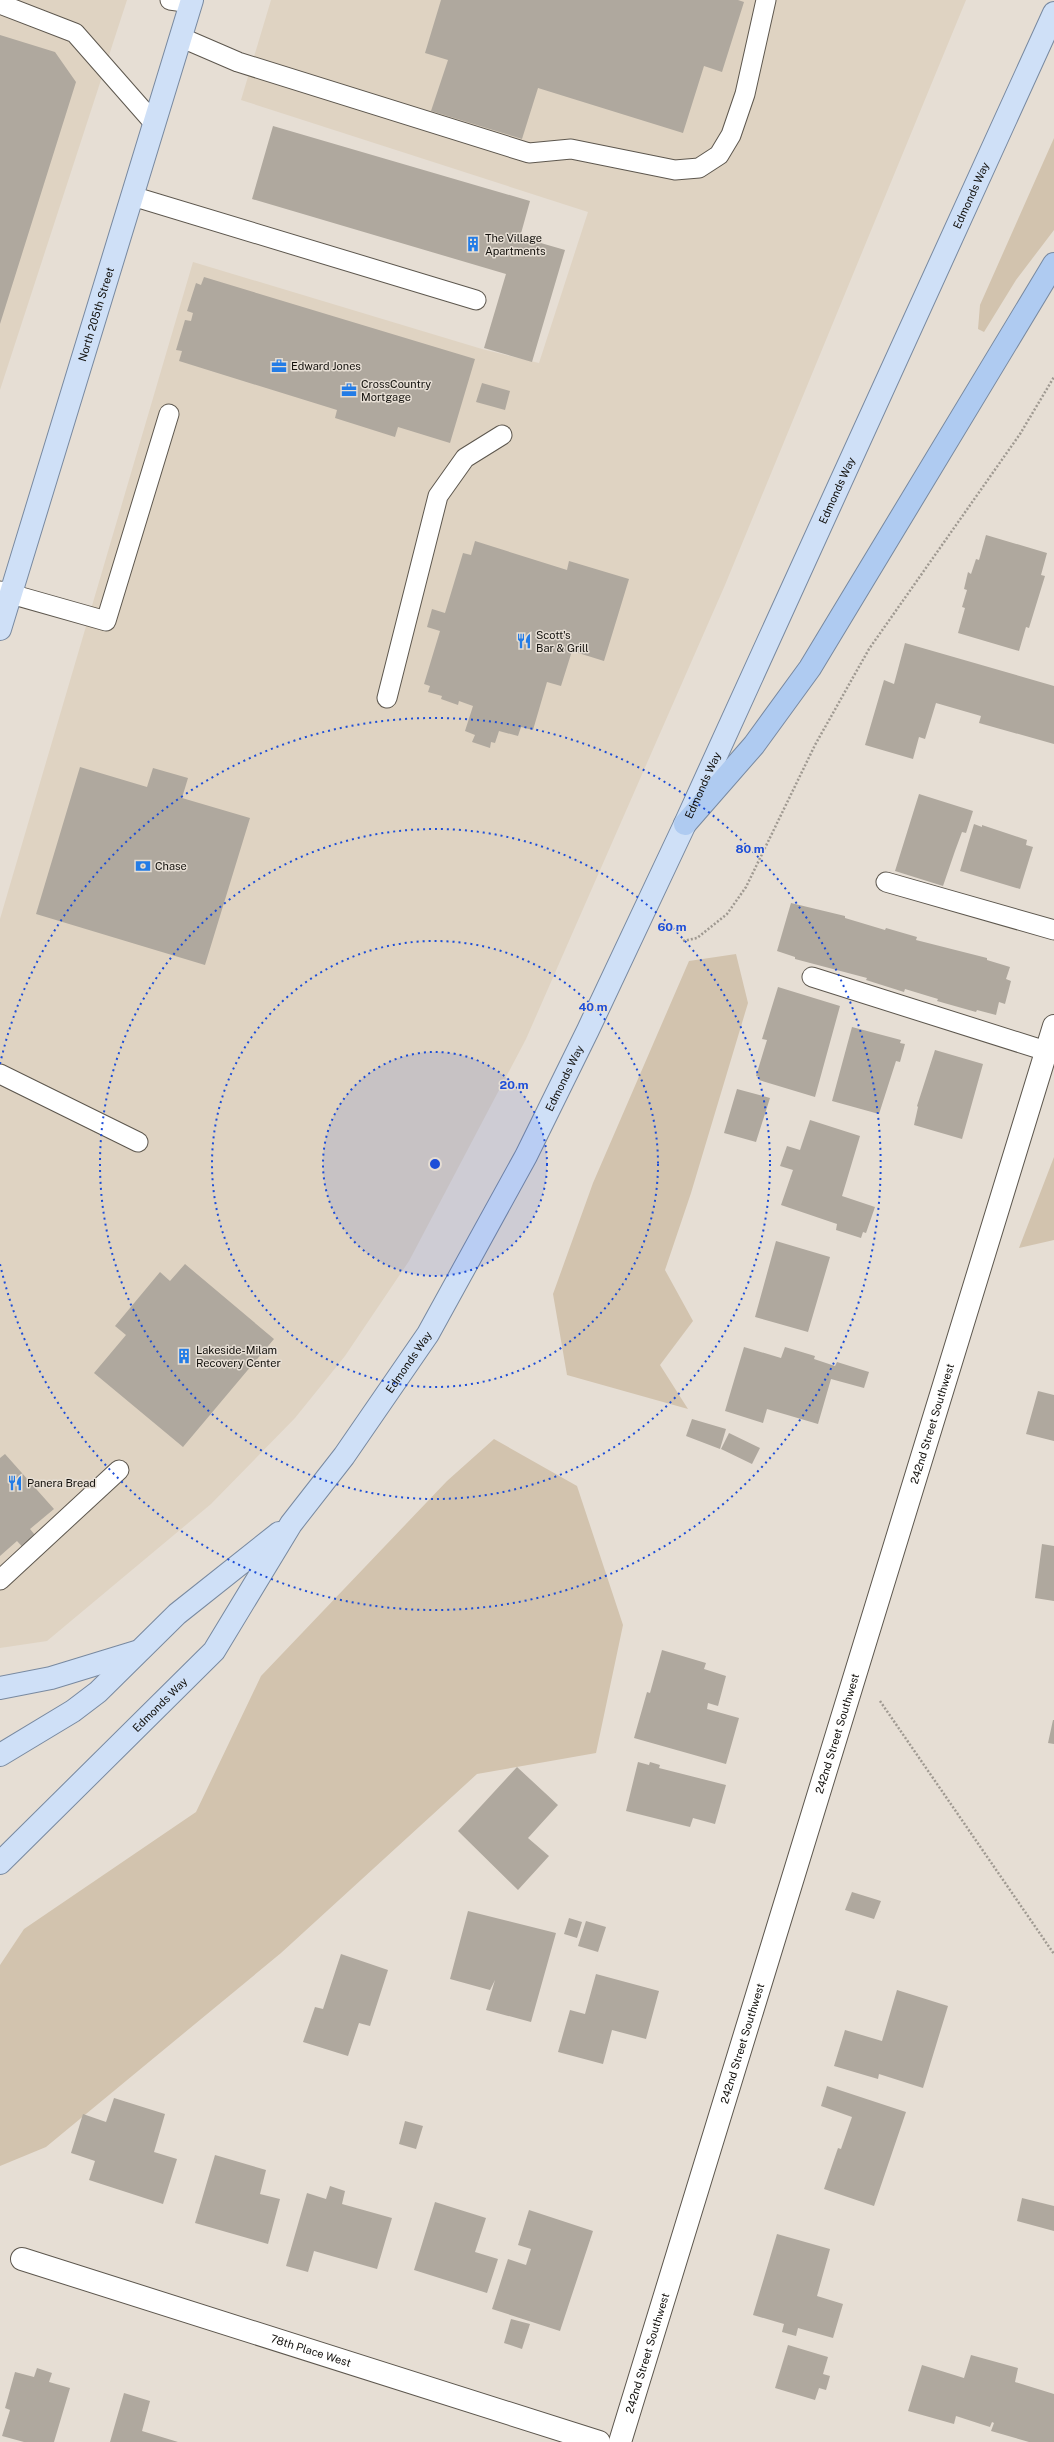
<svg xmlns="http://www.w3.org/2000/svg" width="1054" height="2442" viewBox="0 0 1054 2442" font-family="'Public Sans',sans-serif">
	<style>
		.built { fill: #dfd3c2 }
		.green { fill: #d2c3ae }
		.building { fill: #afa89e }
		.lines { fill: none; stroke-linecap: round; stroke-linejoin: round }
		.lane-casing { stroke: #5d574e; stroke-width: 21 }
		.street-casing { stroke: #5d574e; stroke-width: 24 }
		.primary-casing { stroke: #7889a0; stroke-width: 24 }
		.highway-casing { stroke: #7889a0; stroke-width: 24 }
		.path { stroke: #9f9991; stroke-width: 2.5; stroke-dasharray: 2 2; stroke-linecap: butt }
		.lane { stroke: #fff; stroke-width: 19 }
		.street { stroke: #fff; stroke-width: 22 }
		.primary { stroke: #cfe0f7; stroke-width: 22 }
		.highway { stroke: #afcbf1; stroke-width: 22 }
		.ring { fill: none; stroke: #1d4ed8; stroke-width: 2; stroke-dasharray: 2 4 }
		.labels { text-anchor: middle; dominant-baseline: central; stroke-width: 3; stroke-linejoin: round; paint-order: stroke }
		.street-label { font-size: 11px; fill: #110f0b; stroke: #e6ded4 }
		.poi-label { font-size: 11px; fill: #110f0b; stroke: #e6ded4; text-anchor: start }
		.centre { fill: #1d4ed8; stroke: #e6ded4; stroke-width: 2 }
		.ring-label { font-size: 12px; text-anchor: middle; font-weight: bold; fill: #1d4ed8; stroke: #e6ded4; stroke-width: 3; stroke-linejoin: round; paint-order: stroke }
	</style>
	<rect width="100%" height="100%" fill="#e6ded4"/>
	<path class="built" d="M0,0H127L0,390Z
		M271,0H966L725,585L526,1039L409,1261L345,1356L295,1418L211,1504L47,1641L0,1648V919L193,262L482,349L539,363L588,212L241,100Z"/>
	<path class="green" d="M1054,138V230L1016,280L984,332L978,329L980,305Z
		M736,954L748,1003L691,1193L665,1270L693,1321L660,1365L688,1409L567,1375L553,1294L593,1183L689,961Z
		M1054,1157V1240L1019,1248Z
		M494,1439L577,1486L623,1625L596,1753L477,1774L281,1953L46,2147L0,2166V1965L24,1929L196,1812L261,1676L447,1481Z"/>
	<path class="building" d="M441,0H738L744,2L722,72L704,66L683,133L538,88L522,139L431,111L448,60L425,53Z
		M0,35L55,52L76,82L0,324Z
		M273,126L530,201L520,237L565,250L532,362L484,348L506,274L252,199Z
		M204,277L475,359L450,443L398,427L395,437L335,418L337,410L179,361L182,351L176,350L185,320L191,321L193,313L187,311L196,283L201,285Z
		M482,383L510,391L505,410L476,402Z
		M986,535L1047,553L1041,575L1045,576L1029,628L1026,627L1019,651L958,633L965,608L962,607L967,590L964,589L968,572L971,574L976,559L979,560Z
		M475,541L567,570L569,561L629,579L604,661L572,651L561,686L547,682L533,730L521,727L518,736L499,731L495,743L491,742L490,748L472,742L475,735L465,731L473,706L459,701L458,705L441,699L442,696L428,692L430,686L424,684L440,631L427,627L432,609L445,613L463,553L471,555Z
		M905,643L1054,686V744L979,723L981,716L936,703L925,739L919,737L913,759L865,745L884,680L894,684Z
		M80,767L147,787L153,768L188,778L182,798L250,818L205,965L36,914Z
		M919,794L973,811L966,833L962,832L955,851L943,886L895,871Z
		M974,824L982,827V825L1027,840L1026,845L1033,847L1020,889L960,871Z
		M791,903L845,916V918L885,930L886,928L917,937L916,940L987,958V960L1010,967L1006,979L1011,981L1005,1004L999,1002L996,1015L977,1010L976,1012L937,1001L938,999L905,989L904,992L866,980L867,978L795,959V957L777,951Z
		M778,987L840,1006L815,1097L759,1080L760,1077L756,1076L767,1040L762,1039Z
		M852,1027L901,1040L900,1043L905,1044L900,1062L896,1061L879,1114L832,1101Z
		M935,1050L983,1064L962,1139L914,1125L918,1107L917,1106Z
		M737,1089L770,1098L756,1142L724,1133Z
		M810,1120L860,1136L842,1196L875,1207L866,1233L863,1232L861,1238L836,1230L837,1224L781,1205L793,1170L780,1166L787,1146L800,1150Z
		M776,1241L830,1257L808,1332L755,1317Z
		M185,1264L274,1339L183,1447L94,1373L126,1335L115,1326L160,1272L170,1281Z
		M744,1347L781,1358L785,1347L815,1356L814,1359L835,1366L837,1362L869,1372L864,1388L831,1379L818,1424L767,1409L763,1423L725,1411Z
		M1038,1391L1054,1395V1441L1026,1434Z
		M692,1419L726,1429L720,1449L686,1436Z
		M729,1433L760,1448L752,1464L721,1449Z
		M5,1454L54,1509L30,1529L40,1541L27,1552L17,1541L0,1556V1458Z
		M1042,1544L1054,1546V1601L1035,1598Z
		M662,1650L706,1663L704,1669L726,1676L718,1706L708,1703L707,1709L739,1718L726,1764L634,1738L647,1692L650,1693Z
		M1053,1720H1054V1744L1048,1743Z
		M638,1762L649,1765L650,1762L660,1765L659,1768L726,1785L715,1824L693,1818L690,1827L626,1811Z
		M517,1767L558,1805L528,1838L549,1856L518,1890L458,1831Z
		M852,1892L881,1901L874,1919L845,1910Z
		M468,1911L556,1933L531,2022L486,2010L495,1980L490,1990L450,1979Z
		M569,1918L582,1922L577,1938L564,1934Z
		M586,1921L606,1927L598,1952L578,1946Z
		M341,1954L388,1970L370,2026L359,2023L348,2056L303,2042L315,2007L323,2009Z
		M596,1974L659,1991L646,2039L612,2030L603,2064L558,2052L570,2010L585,2014Z
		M897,1990L948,2006L923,2088L879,2074L878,2079L834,2066L845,2030L882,2041Z
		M827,2086L906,2112L874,2206L824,2189L838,2148L841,2149L852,2117L821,2106Z
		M114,2098L165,2114L154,2152L177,2159L163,2204L89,2180L95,2161L71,2153L83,2114L106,2122Z
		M405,2121L423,2126L416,2149L399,2144Z
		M215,2155L266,2170L260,2194L280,2199L268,2244L195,2223Z
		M330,2186L345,2191L342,2204L392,2218L377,2269L314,2251L308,2272L286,2266L307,2193L326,2199Z
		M1022,2198L1054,2206V2231L1017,2221Z
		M435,2202L486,2218L475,2252L498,2259L487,2293L414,2270Z
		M529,2210L593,2231L560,2331L492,2309L508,2259L526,2265L531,2249L518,2245Z
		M777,2234L830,2249L817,2296L843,2304L833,2338L798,2328L796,2336L782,2332L784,2324L753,2315Z
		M511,2319L530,2324L522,2349L504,2343Z
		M788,2345L828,2357L823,2374L830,2376L826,2390L819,2388L815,2400L775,2388Z
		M971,2355L1018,2368L1015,2382L1054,2394V2442H1029L991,2431L994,2423L992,2422L990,2427L956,2416L954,2424L908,2411L922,2365L964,2378Z
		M37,2368L52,2373L49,2382L70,2388L54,2442H24L2,2436L10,2410L5,2408L15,2372L34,2377Z
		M124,2393L150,2401L142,2431L178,2442H110Z"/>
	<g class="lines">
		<g class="lane-casing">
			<path id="lane" d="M170,0L191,3
				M0,4L75,33L154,123
				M180,37L238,62L529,153L571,149L675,170L699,168L719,155L731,135L745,94L766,0
				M132,196L476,300
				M0,591L106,621L169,414
				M387,698L438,496L465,458L502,435
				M886,882L1054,930
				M812,977L1046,1051
				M0,1074L138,1142
				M0,1580L119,1470"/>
		</g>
		<g class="street-casing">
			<g id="street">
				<path id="s1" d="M22,2259L599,2442"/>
				<path id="s2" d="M620,2442L1054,1026"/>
			</g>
		</g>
		<g class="primary-casing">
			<g id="primary">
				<path id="s3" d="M0,629L192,0"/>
				<path d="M0,1688L51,1678L136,1652"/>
				<path d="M0,1755L73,1711L98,1692L177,1614L279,1533"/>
				<path id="s4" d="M0,1863L214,1651L291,1524L344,1456L428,1334L526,1156L588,1030L685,824L1054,13"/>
			</g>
		</g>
		<g class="highway-casing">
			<path id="highway" d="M685,824L754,745L810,668L1054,264"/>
		</g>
		<path class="path" d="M683,941L697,938L727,914L746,887L815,745L869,649L1020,434L1054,377
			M880,1701L1054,1954"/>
		<use href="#lane" class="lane"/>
		<use href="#street" class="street"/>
		<use href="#primary" class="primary"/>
		<use href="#highway" class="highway"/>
	</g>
	<circle cx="435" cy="1164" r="112" fill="#1d4ed8" fill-opacity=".12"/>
	<g class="ring">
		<circle cx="435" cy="1164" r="112"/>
		<circle cx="435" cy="1164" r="223"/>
		<circle cx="435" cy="1164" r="335"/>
		<path d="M0 1064A446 446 0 1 1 0 1264"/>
	</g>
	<defs>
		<g id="building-bare" transform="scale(1.2)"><path d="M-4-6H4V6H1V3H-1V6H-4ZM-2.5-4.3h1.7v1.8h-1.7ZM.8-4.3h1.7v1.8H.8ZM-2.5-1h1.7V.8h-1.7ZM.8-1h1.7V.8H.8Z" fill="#237ce6" stroke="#e6ded4" stroke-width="2.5" paint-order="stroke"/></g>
		<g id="office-bare" transform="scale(1.2)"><path d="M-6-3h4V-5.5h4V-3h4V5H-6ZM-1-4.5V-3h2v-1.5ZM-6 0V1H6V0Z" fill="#237ce6" stroke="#e6ded4" stroke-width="2.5" paint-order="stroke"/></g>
		<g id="restaurant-bare" transform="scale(1.2)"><path d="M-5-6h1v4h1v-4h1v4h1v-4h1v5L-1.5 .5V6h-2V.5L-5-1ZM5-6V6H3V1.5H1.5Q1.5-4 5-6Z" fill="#237ce6" stroke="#e6ded4" stroke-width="2.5" paint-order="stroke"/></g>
		<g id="bank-bare" transform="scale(1.2)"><path d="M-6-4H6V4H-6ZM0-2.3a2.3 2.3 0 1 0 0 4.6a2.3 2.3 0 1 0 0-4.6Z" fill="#237ce6" stroke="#e6ded4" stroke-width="2.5" paint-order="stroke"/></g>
	</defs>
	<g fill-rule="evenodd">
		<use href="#building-bare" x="473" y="244"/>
		<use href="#office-bare" x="279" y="366"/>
		<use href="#office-bare" x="349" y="390"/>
		<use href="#restaurant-bare" x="524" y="641"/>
		<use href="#bank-bare" x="143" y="866"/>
		<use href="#building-bare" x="184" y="1356"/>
		<use href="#restaurant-bare" x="15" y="1483"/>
	</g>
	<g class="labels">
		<g class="street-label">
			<text stroke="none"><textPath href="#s4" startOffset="1946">Edmonds Way</textPath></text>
			<text stroke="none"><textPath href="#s3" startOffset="329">North 205th Street</textPath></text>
			<text stroke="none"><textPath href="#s4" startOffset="1622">Edmonds Way</textPath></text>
			<text stroke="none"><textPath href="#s4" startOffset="1298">Edmonds Way</textPath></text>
			<text stroke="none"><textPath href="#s4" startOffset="974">Edmonds Way</textPath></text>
			<text stroke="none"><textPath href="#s4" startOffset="650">Edmonds Way</textPath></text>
			<text stroke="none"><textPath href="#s2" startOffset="1065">242nd Street Southwest</textPath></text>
			<text stroke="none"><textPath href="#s4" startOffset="225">Edmonds Way</textPath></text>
			<text stroke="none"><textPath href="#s2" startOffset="741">242nd Street Southwest</textPath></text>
			<text stroke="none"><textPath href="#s2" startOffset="417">242nd Street Southwest</textPath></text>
			<text stroke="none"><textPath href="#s1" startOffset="303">78th Place West</textPath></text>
			<text stroke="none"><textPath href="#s2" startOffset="93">242nd Street Southwest</textPath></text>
		</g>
		<g class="poi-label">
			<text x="485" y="238">The Village<tspan x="485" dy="13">Apartments</tspan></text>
			<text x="291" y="366">Edward Jones</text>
			<text x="361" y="384">CrossCountry<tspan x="361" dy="13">Mortgage</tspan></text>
			<text x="536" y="635">Scott's<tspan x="536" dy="13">Bar &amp; Grill</tspan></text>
			<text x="155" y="866">Chase</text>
			<text x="196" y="1350">Lakeside-Milam<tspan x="196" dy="13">Recovery Center</tspan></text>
			<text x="27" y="1483">Panera Bread</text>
		</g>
	</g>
	<circle cx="435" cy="1164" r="6" class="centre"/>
	<g class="ring-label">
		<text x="750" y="853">80 m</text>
		<text x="672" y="931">60 m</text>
		<text x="593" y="1011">40 m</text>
		<text x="514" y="1089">20 m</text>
	</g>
</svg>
